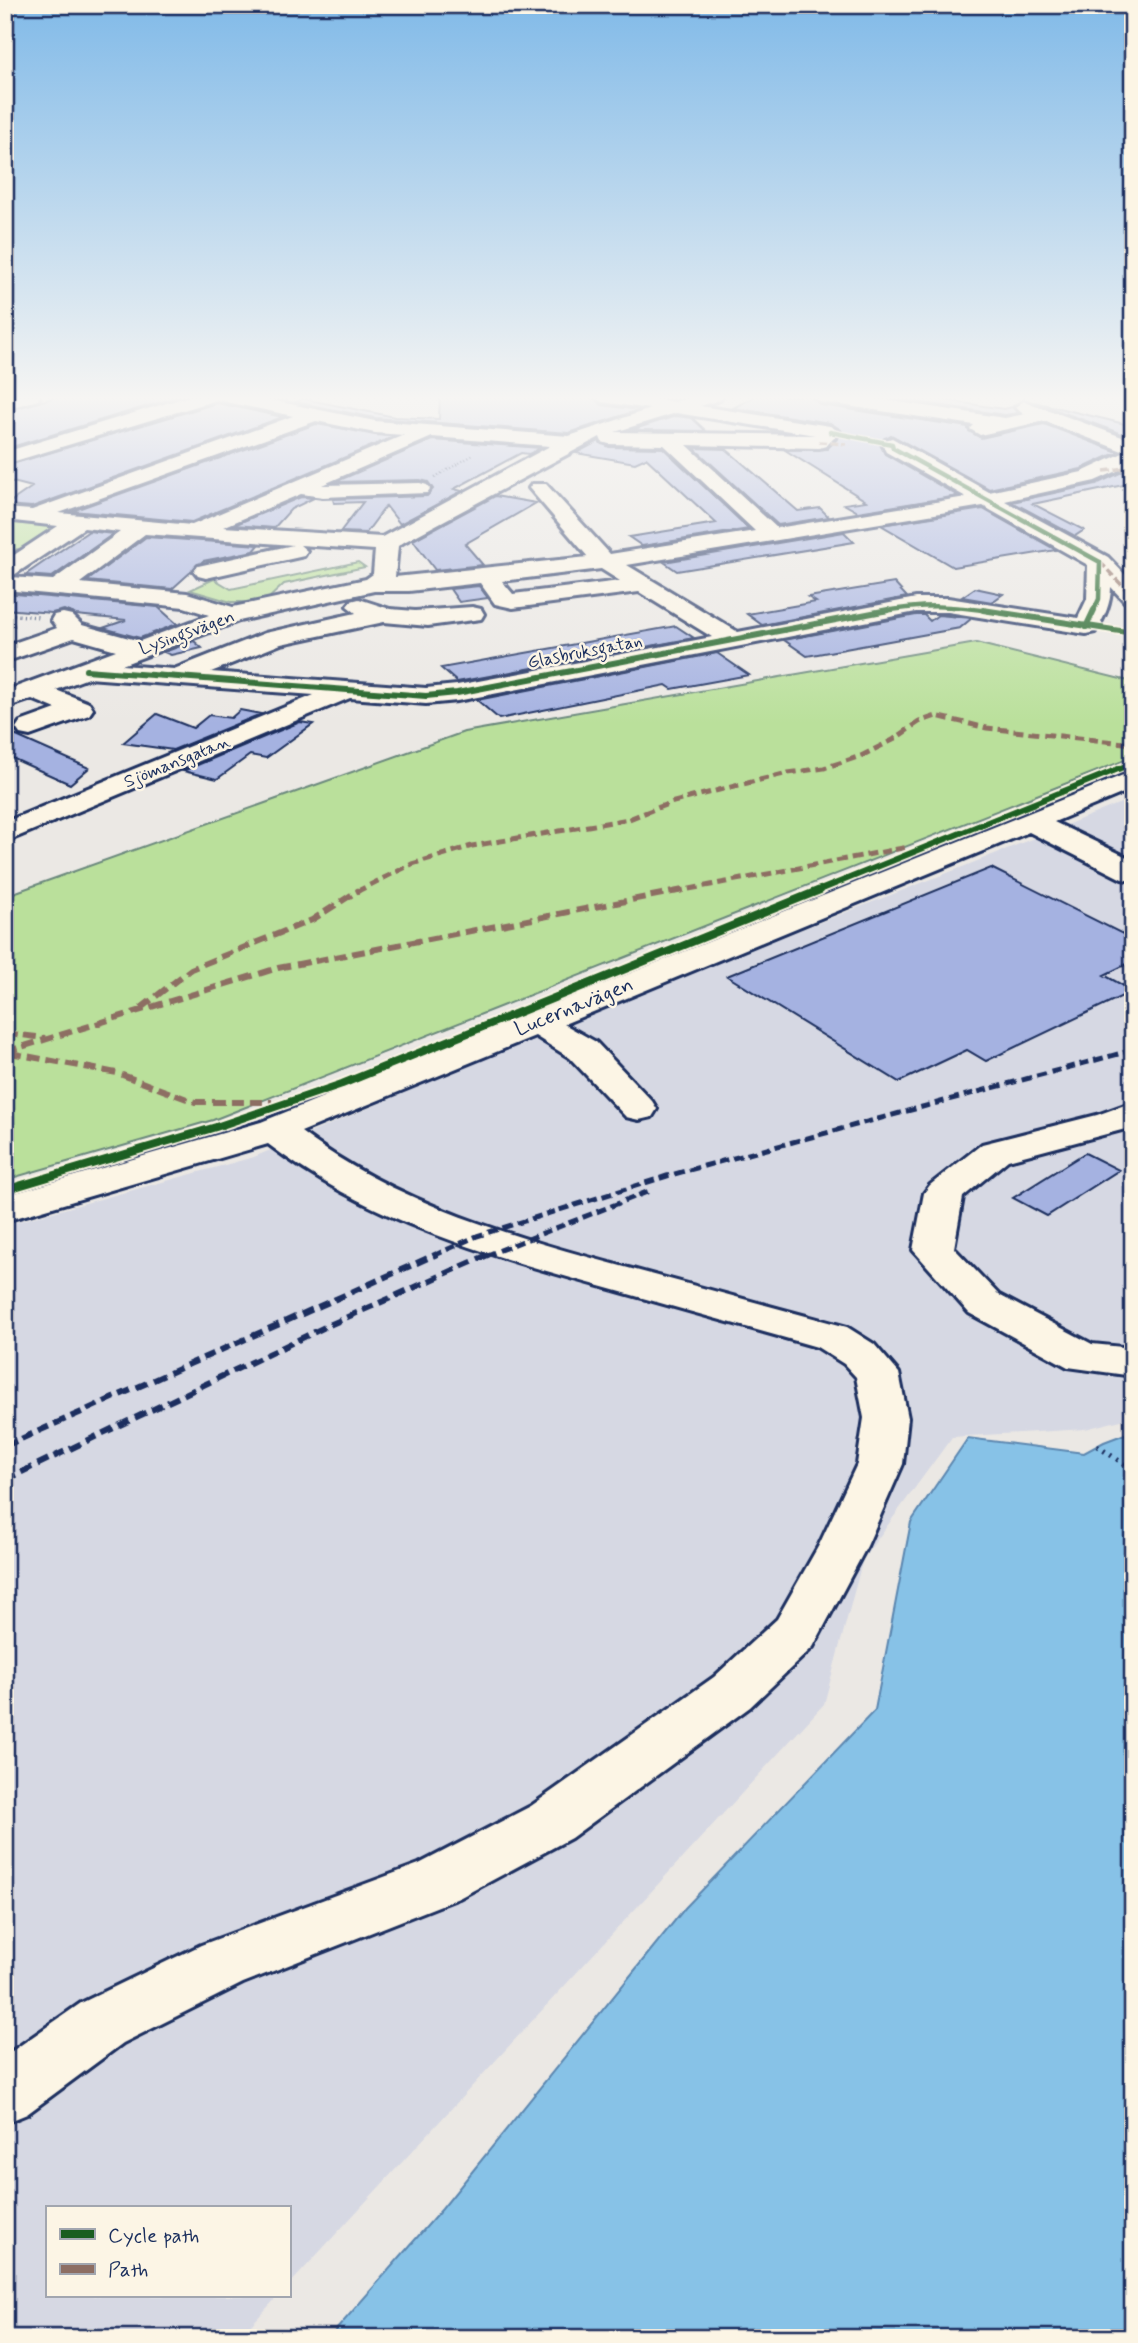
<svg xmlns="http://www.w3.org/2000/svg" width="1138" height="2343" viewBox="0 0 1138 2343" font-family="Mynerve,sans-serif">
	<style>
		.built { fill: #d6d8e3 }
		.green { fill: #bae09b; stroke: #6a887c; stroke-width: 2 }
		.water { fill: #87c2e7; stroke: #5c87b0; stroke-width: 2 }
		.building { fill: #a5b2e1; stroke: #1b2f5e; stroke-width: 2 }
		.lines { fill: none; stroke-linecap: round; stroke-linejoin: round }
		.minor-casing { stroke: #1b2f5e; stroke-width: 6 }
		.path-far2 { stroke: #1b2f5e; stroke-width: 2.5; stroke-dasharray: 1 2.5; stroke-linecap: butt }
		.path-far1 { stroke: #1b2f5e; stroke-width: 3.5; stroke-dasharray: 1 3.5; stroke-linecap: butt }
		.path { stroke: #1b2f5e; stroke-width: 5; stroke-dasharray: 2 6; stroke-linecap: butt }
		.minor { fill: #fcf5e5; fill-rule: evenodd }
		.rail-far1 { stroke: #1b2f5e; stroke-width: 5; stroke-dasharray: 10 5; stroke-linecap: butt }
		.rail { stroke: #1b2f5e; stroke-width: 6; stroke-dasharray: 12 6; stroke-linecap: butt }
		.quiet-far2 { stroke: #8d6e63; stroke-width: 3.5; stroke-dasharray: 8 3.5; stroke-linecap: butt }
		.quiet-far1 { stroke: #8d6e63; stroke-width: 5; stroke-dasharray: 10 5; stroke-linecap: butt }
		.quiet { stroke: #8d6e63; stroke-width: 6; stroke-dasharray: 13 6; stroke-linecap: butt }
		.cycleway-far2-casing { stroke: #fcf5e5; stroke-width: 7 }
		.cycleway-far1-casing { stroke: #fcf5e5; stroke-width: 10 }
		.cycleway-casing { stroke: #fcf5e5; stroke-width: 12 }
		.cycleway-far2 { stroke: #1b5e20; stroke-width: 4.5 }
		.cycleway-far1 { stroke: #1b5e20; stroke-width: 6 }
		.cycleway { stroke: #1b5e20; stroke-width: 8 }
		.labels { text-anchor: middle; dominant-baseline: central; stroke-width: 5; stroke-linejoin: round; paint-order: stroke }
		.far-street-label { font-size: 18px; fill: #1b2f5e; stroke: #fcf5e5 }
		.street-label { font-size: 21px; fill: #1b2f5e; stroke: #fcf5e5 }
	</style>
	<rect width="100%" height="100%" fill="#ebe8e4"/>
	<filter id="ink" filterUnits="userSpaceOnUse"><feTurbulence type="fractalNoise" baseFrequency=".0143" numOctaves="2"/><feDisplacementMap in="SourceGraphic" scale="14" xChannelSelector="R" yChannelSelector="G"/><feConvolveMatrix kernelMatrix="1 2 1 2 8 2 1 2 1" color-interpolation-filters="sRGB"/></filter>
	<g filter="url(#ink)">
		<path class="built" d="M1133,798V1417L1085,1429L952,1437L863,1559L824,1704L289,2285V2208H47V2296H278L239,2338H5V1225L254,1157L643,991L955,870Z"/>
		<path class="green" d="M5,520L61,525L25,550L17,549L5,557Z
			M358,562L365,567L284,584L268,599L246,602H231L190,590L214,579L231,589Z
			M976,643L1133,682V757L213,1120L5,1180V896L464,732Z"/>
		<path class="water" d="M1133,1431V2338H329L442,2209L685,1908L875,1710L911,1522L968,1438L1084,1453L1104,1442Z"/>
		<path class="building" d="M60,396H181L5,449V411Z
			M440,396H591L602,405L639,410L569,433L375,418L295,402L304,399L395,417L439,419Z
			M756,396H810L821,405L968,427L969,431L981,438L1044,424L1118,452L1081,469L989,489L891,435L880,442L885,454L958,496L858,512L844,504L866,501L785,450L827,449L842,434L841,430L830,423L733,408Z
			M876,396H916L1004,409L1012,407L1018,413L1005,415Z
			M1034,402L1133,426V438Z
			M217,403L283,417L32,507L6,505L32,487L5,480V466Z
			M676,416L692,418L706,431L631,430Z
			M316,424L393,437L192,522L72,511Z
			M432,440L541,448L529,454L521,453L454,489L462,491L400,524L386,506L366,533L340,532L363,502L334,503L333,499L427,496L433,489L428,482L420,480L335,482Z
			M599,441L609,447L663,448L749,529L642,546L629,537L716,523L646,458L635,463L576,453Z
			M694,448L726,449L798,511L820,508L829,517L778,525Z
			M1133,467V483L1033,504L1084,530L1075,536L1012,502L1096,484Z
			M495,496L536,503L465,544L483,565L435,570L413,540Z
			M301,497L314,498L291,509L274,528L234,525Z
			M983,509L1056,550L953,567L881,525Z
			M89,531L113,534L52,577L25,575Z
			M844,532L854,542L677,571L664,562Z
			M146,537L259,545L254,551L203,561L172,589L87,581Z
			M894,583L907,597L762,625L747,614L816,602L808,597Z
			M479,586L488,598L459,602L450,589Z
			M975,588L1003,594L992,602L962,597Z
			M5,593L158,607L177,624L140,638L103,628L126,620L76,615L64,610L52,613L5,609Z
			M916,615H924L930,621L938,615L972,618L960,628L807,656L784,640Z
			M676,626L694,638L457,682L441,668Z
			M194,641L202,648L171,655L164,652Z
			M717,653L749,675L672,689L666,685L499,719L477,700Z
			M240,710L261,714L173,750L123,743L157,714L193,728L209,715L231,718Z
			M300,722L313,724L266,758L250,755L217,779L183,771Z
			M5,731L89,768L70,784L5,755Z
			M991,868L1133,939V961L1104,975L1133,991L986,1061L967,1050L899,1082L727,976Z
			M1085,1153L1119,1170L1047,1216L1013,1198Z"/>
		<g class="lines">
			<g class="minor-casing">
				<path id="minor" d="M10,396H40L38,400L5,409V397Z
					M190,396H250L375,421L569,436L650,409L602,402L593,396H637L675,402L694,396H722L720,400L700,406L830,426L840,432L826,446L819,448L687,445L777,528L966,497L886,452L882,444L885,440L892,438L989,492L1082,472L1125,452L1044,421L980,435L970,429L974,425L821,402L812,396H858L1005,418L1025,414L1015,407L1024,401L1133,441V464L1095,481L1005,501L1108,557L1133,583V604L1125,602L1111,587C1111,603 1104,619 1095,632L1086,634L948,612H916L457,701L426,704L350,698L5,842V822L314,695L88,678L56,690L89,703L93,709L89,715L30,736L20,734L16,728L20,722L56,709L32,699L5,708V691L116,650L74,638L5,662V646L57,628L51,620L54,615L63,613L72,615L82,625L140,641L209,615L184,607L5,590V561L58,526L5,520V508L32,510L293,416L217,400L5,464V452ZM676,413L815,435L615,432ZM316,421L375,433L404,435L192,525L59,513ZM432,437L550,446L382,537L223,527L301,494L323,497L427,493L430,489L427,485L420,483L322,485ZM600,437L602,442L609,444L664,445L755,531L610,554L546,484H532L529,488L588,557L395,577L398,546L404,542ZM983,506L1088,565L1087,599L1078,618L948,598H916L738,632L627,565ZM84,528L120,532L53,580L11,577ZM145,534L293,545L198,566L194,571L198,576L206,578L304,556L307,551L300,545L375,550L373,574L366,579L233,607L187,593L80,583ZM601,569L620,581L513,594L502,581ZM480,583L495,604L513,608L639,592L712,637L457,685L426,688L211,672L281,644L384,622L428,626L481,619L484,614L481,609L472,607L415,611L390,609L359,599L351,601L347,606L356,613L265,633L174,669L122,665L239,621L374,591H409Z
					M1133,771V789L1054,822L1133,860V881L1122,879L1029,832L564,1024L596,1042L652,1101L657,1109L652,1117L639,1120L626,1117L570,1058L535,1036L301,1132C398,1205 517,1238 632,1269C704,1288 775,1308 847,1327L874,1344L899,1373L908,1418L903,1464L867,1546L813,1647L750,1707L571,1838L459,1898L243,1983L123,2043L27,2114L5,2123V2056L81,2003L201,1945L419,1864L531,1806L714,1677L777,1619L819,1545L857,1464L864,1418L856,1377L844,1364L817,1347C747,1327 677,1308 607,1288C487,1255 369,1221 268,1144L5,1221V1196L261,1122Z
					M1133,1102V1127L1008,1160L963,1197L954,1248L999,1295L1092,1344L1133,1348V1376L1068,1367L969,1313L913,1250L924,1193L930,1185L982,1144L1097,1115Z"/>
			</g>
			<path class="path-far2" d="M435,477L473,455"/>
			<path class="path-far1" d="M5,614L39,617
				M5,626L17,625"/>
			<path class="path" d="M1097,1446L1133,1470"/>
			<use href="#minor" class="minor"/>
			<path class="rail-far1" d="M433,1256L477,1236L667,1176L1133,1050
				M485,1256L652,1190"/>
			<path class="rail" d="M5,1446L437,1254
				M5,1480L325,1327L490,1254"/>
			<path class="quiet-far2" d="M819,442L846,444
				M1104,471L1133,467
				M1100,562L1133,597"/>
			<path class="quiet-far1" d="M356,892L412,864L472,846L629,819L670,803L719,790L788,773L824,768L861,756L893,740L919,722L936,716L987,728L1133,744
				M674,892L908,847"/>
			<path class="quiet" d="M141,1008L191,969L312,920L359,890
				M5,1033L45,1038
				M5,1052L278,968L683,890
				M10,1053L117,1073L195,1102H272"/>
			<g class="cycleway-far2-casing">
				<path id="cycleway-far2" d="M830,432L892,444L893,448L1100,562L1099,599L1093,612
					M879,612C924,604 950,605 995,612"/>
			</g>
			<g class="cycleway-far1-casing">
				<path id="cycleway-far1" d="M983,610L1133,633
					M1086,627L1094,610
					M86,670L426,696L457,693L888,610
					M815,892L1133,763"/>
			</g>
			<g class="cycleway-casing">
				<path id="cycleway" d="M5,1190L216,1127L342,1084L820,890"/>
			</g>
			<use href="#cycleway-far2" class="cycleway-far2"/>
			<use href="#cycleway-far1" class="cycleway-far1"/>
			<use href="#cycleway" class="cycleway"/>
		</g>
	</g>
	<linearGradient id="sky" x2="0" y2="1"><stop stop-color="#81bae8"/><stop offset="0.55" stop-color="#f6f5f3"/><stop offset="1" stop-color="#f6f5f3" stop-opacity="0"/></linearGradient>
	<rect width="1138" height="724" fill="url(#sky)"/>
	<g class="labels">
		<g class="far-street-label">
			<text transform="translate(187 633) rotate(-20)">Lysingsvägen</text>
			<text transform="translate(585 652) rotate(-11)">Glasbruksgatan</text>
			<text transform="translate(177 762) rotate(-22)">Sjömansgatan</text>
		</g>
		<g class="street-label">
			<text transform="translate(574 1007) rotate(-22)">Lucernavägen</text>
		</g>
	</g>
	<rect width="1138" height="2343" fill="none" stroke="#fcf5e5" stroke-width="28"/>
	<rect x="14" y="14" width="1110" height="2315" fill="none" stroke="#1b2f5e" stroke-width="2.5" filter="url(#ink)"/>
	<rect x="46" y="2206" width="245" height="91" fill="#fcf5e5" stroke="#a2a6af" stroke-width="2"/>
	<rect x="60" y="2229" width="35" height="10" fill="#1b5e20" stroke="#a2a6af" stroke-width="2"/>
	<text x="108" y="2242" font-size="21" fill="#1b2f5e">Cycle path</text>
	<rect x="60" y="2264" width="35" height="10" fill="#8d6e63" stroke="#a2a6af" stroke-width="2"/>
	<text x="108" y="2276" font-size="21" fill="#1b2f5e">Path</text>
</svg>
